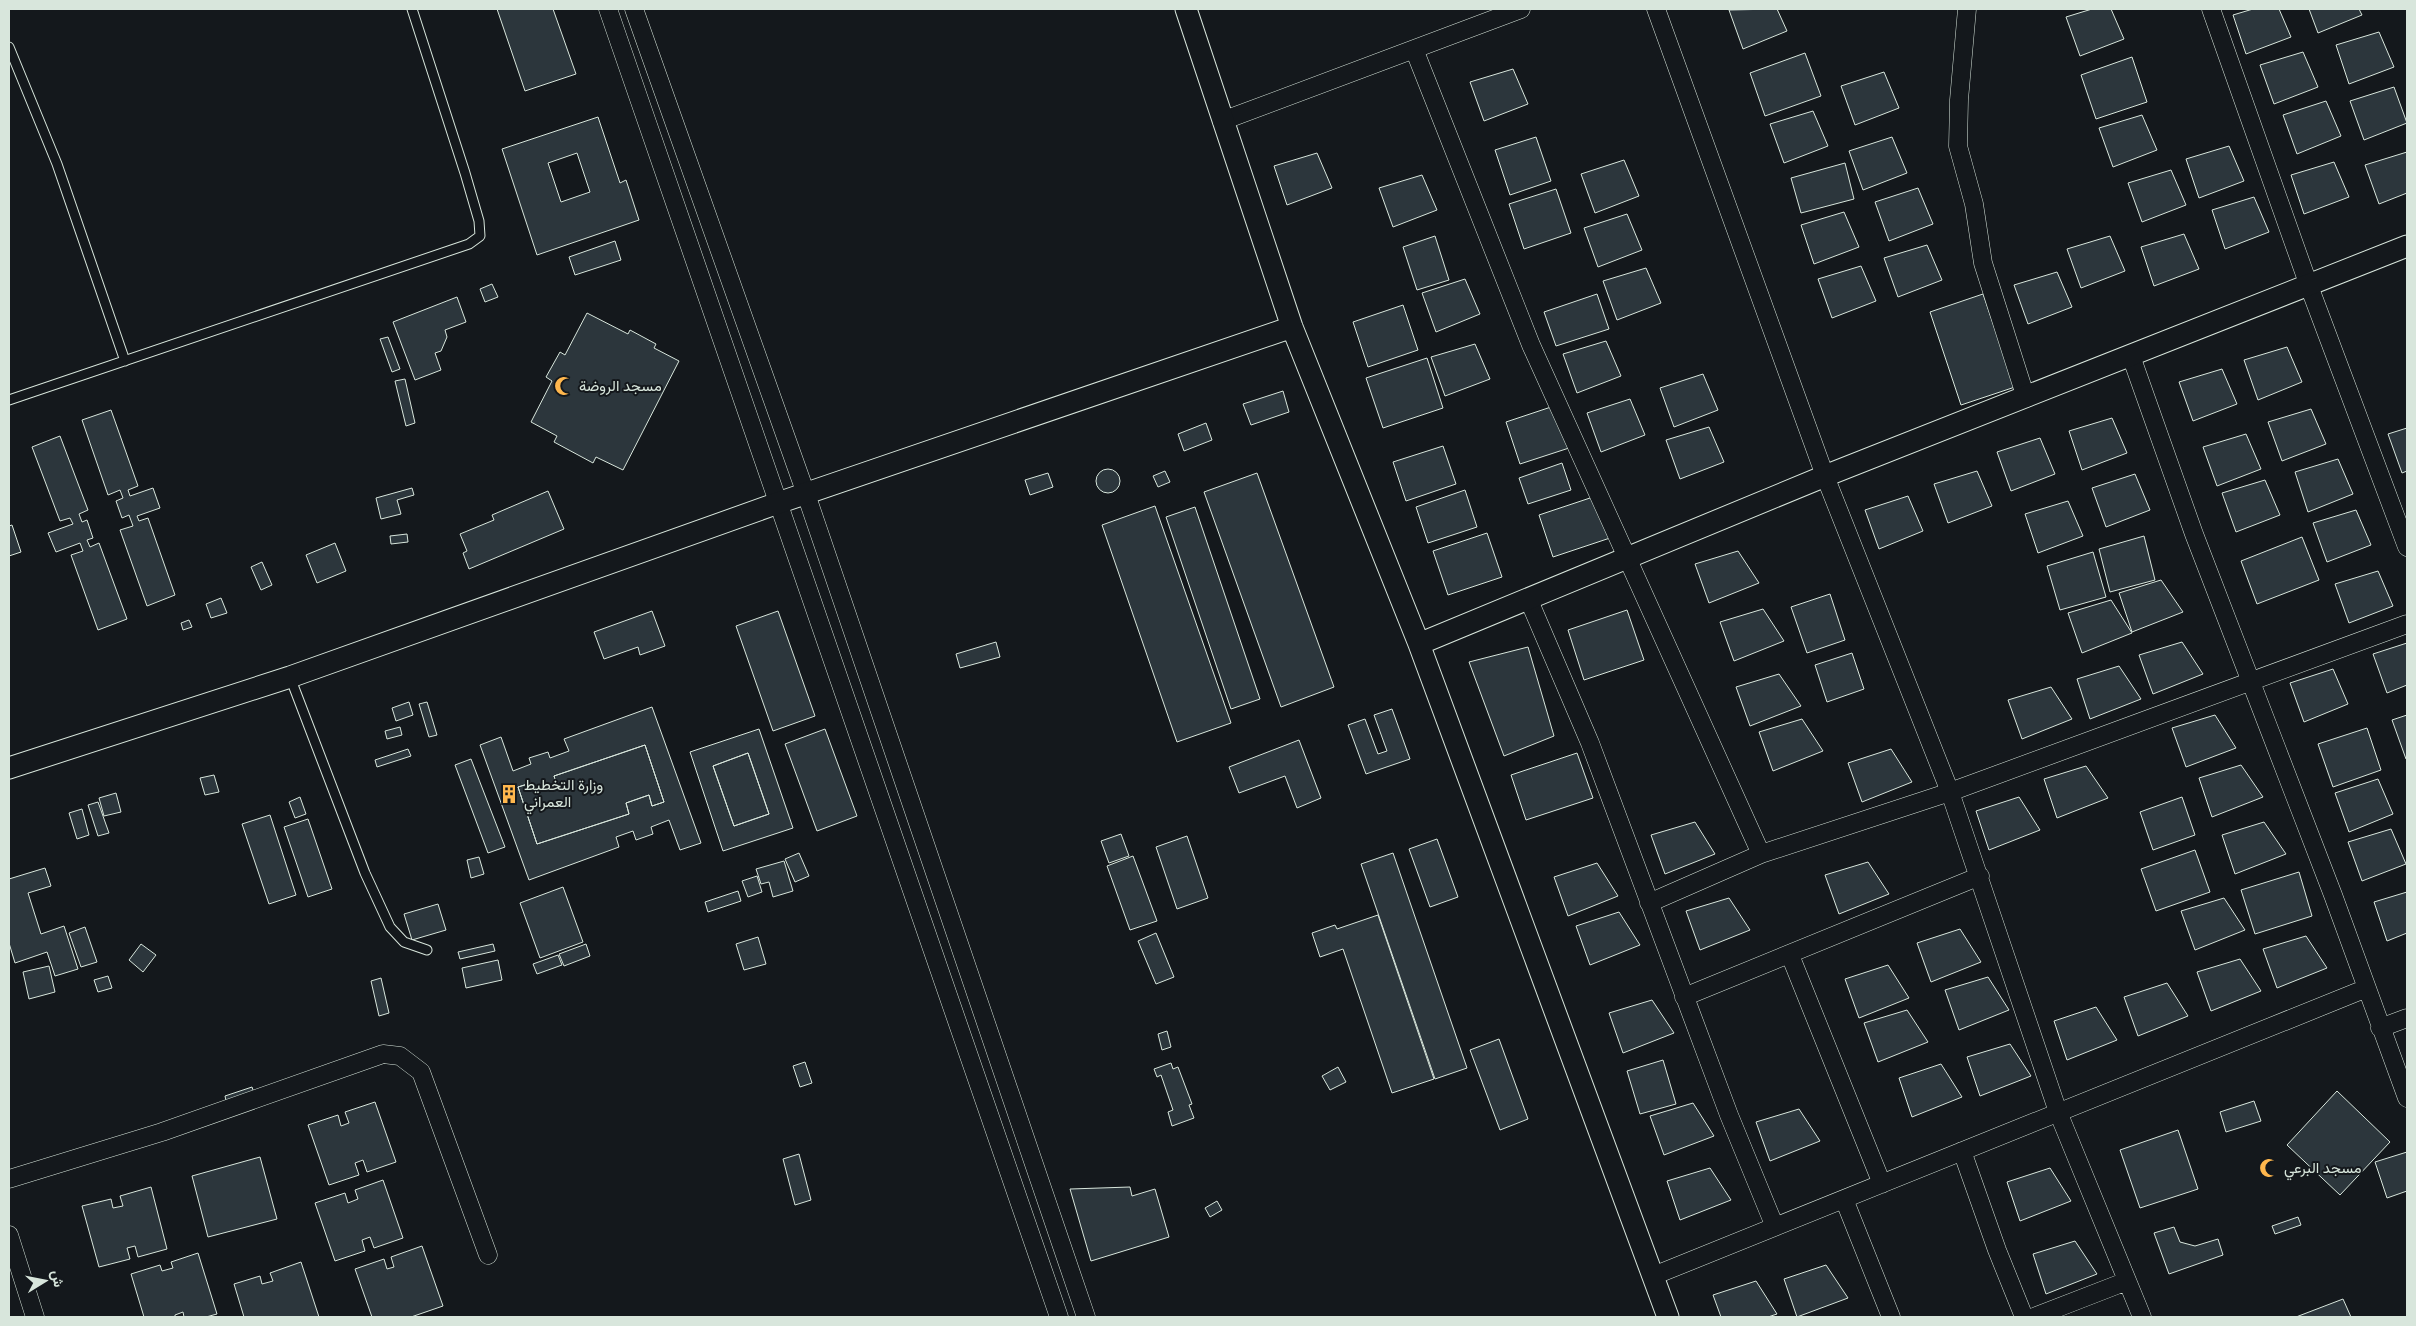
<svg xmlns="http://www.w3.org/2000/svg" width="2416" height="1326" viewBox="0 0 2416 1326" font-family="'Fira Sans Condensed',Vazirmatn,sans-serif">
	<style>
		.building { fill: #2c363c; stroke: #d8e6dc; fill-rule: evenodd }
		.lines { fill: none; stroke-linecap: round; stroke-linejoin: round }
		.service-casing { stroke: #d8e6dc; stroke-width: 11 }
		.minor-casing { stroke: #d8e6dc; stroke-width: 19 }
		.tertiary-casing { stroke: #d8e6dc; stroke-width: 23 }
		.service { stroke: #14181c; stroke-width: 9 }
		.minor { stroke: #14181c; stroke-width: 18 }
		.tertiary { stroke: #14181c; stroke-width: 21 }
		.labels { text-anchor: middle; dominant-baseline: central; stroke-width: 4; stroke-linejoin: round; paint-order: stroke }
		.poi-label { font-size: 15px; fill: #d8e6dc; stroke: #14181c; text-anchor: start }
	</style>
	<rect width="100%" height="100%" fill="#14181c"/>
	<path class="building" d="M497,9H553L576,74L525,91Z
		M1777,9L1787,31L1743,49L1729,10Z
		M2092,9H2111L2124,39L2080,56L2066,17Z
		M2253,9H2279L2291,37L2246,54L2233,15Z
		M2309,9H2359L2362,15L2318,33Z
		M2379,32L2394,67L2349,84L2336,45Z
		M2303,52L2318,87L2274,104L2260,65Z
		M1805,53L1821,96L1765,116L1750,73Z
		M2132,57L2147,102L2096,119L2081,75Z
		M1513,69L1528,104L1484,121L1470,82Z
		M1884,72L1899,108L1855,125L1841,86Z
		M2394,87L2407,123L2364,140L2350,101Z
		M2326,101L2341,136L2297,154L2283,115Z
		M1813,111L1828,146L1784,163L1770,124Z
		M2142,115L2157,150L2113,167L2099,128Z
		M598,117L620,183L626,180L639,220L537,255L502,149ZM577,153L590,192L561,202L548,163Z
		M1536,137L1551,181L1510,195L1495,150Z
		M1892,137L1907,173L1863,190L1849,151Z
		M2229,146L2244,181L2199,198L2186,159Z
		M2407,152V193L2379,204L2365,165Z
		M1317,153L1332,188L1287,205L1274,166Z
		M1624,160L1639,196L1595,213L1581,174Z
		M2334,162L2349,197L2304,214L2291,175Z
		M1845,163L1854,199L1801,213L1791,178Z
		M2171,170L2186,205L2142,222L2128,183Z
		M1422,175L1437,210L1393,227L1379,188Z
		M1918,188L1933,224L1889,241L1875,202Z
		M1556,189L1571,233L1524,249L1509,204Z
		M2254,197L2269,232L2225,249L2212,210Z
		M1844,212L1859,247L1814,264L1801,225Z
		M1627,214L1642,250L1598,267L1584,228Z
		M2184,234L2199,269L2154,286L2141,247Z
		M1435,236L1449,280L1417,290L1403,247Z
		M2110,236L2125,271L2081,288L2067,249Z
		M615,241L621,260L575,275L569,257Z
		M1927,245L1942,280L1898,297L1884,258Z
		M1861,266L1876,301L1832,318L1818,279Z
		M1646,268L1661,303L1617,320L1603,281Z
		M2057,272L2072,307L2028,324L2014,285Z
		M1465,279L1480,314L1436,332L1422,293Z
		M492,284L498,297L485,302L480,289Z
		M1597,294L1609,329L1556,346L1544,312Z
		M1983,294L2015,387L1961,405L1930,312Z
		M457,297L466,322L445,330L447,337L441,351L435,353L441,370L415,380L393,322Z
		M1403,305L1418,350L1368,367L1353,322Z
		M587,313L628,334L630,330L656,344L654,348L679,361L623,470L596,457L593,463L554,442L557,436L531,422L552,381L546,377L560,352L565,355Z
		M388,337L400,369L392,372L380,339Z
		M1606,341L1621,376L1577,393L1563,354Z
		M1475,344L1490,379L1445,396L1431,357Z
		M2287,347L2302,382L2258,400L2244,360Z
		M1427,358L1443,408L1383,428L1366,378Z
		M2222,369L2237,404L2193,421L2179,382Z
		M1703,374L1718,410L1674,427L1660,388Z
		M405,379L415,423L406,426L395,381Z
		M1283,391L1289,412L1251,425L1243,404Z
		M1630,399L1645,435L1601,452L1587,413Z
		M1554,406L1569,448L1520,464L1506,422Z
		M2311,409L2326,444L2282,461L2268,422Z
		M111,410L138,486L128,490L130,496L153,488L160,508L137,516L139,521L148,518L175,595L147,606L120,530L133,526L129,515L122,518L116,501L123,498L120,490L108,495L82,420Z
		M2112,418L2127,453L2082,470L2069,431Z
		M1206,423L1212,440L1184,451L1178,434Z
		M1709,427L1724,462L1680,479L1666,440Z
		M2407,428V471L2402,473L2388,434Z
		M2246,434L2261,469L2217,486L2203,447Z
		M60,436L88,510L79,514L82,522L87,520L93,538L87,540L90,547L99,543L127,619L98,630L71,555L83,551L80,543L56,552L48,533L73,524L70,518L60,521L32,447Z
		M2040,438L2055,474L2011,491L1997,452Z
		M1443,446L1456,484L1406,501L1393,462Z
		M2338,459L2353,494L2308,512L2295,472Z
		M1562,463L1571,490L1528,504L1519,478Z
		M1096 481a12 12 0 1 1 24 0a12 12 0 1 1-24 0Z
		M1165,471L1170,482L1158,487L1153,476Z
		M1977,471L1992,506L1948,523L1934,484Z
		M1048,473L1053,487L1030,495L1025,480Z
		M1257,473L1334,687L1281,707L1204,492Z
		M2135,474L2150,510L2106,527L2092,488Z
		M2265,480L2280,515L2236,532L2222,493Z
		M412,488L414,495L397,500L401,514L381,519L376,498Z
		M1465,490L1477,527L1428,543L1416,507Z
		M548,491L564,529L469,569L463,553L467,551L460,534L494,520L492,515Z
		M1596,496L1610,538L1553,557L1539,515Z
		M1908,496L1923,531L1879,549L1865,510Z
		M2068,501L2083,536L2038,553L2025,514Z
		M1155,506L1231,723L1177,742L1102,525Z
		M1195,507L1260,699L1231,709L1166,517Z
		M2356,510L2371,545L2327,562L2313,523Z
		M12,525L21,552L9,556V526Z
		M1487,533L1502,577L1448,595L1433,551Z
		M407,534L408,542L391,544L390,536Z
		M2144,536L2155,580L2110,592L2099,549Z
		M2302,537L2319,580L2257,604L2241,561Z
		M335,543L346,571L317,583L306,555Z
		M1738,551L1759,583L1709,603L1695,564Z
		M2093,552L2106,597L2060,610L2047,566Z
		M262,562L272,585L261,590L251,567Z
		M2378,571L2393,606L2349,623L2335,584Z
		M2161,580L2183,612L2132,632L2119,593Z
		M1830,594L1845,640L1807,653L1791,607Z
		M221,598L227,613L211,618L206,604Z
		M2111,600L2132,633L2082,653L2068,613Z
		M1763,609L1784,641L1734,661L1720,622Z
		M1627,610L1644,660L1584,680L1568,630Z
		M652,611L665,646L640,655L638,647L604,659L594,632Z
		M778,611L815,716L773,731L736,626Z
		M189,620L192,627L183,630L181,623Z
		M996,642L1000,657L960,668L956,654Z
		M2182,642L2203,674L2153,694L2139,655Z
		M2407,643V685L2387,693L2373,654Z
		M1528,647L1554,736L1504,756L1469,662Z
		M1852,653L1864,689L1827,702L1815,665Z
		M2119,666L2141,699L2090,719L2077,679Z
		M2333,669L2348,704L2304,722L2290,683Z
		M1779,674L1801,706L1750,726L1736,687Z
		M2051,687L2072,719L2022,739L2008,700Z
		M409,702L413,715L396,721L392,708Z
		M427,702L437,735L429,737L419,704Z
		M652,707L701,843L680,850L669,820L651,827L653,834L636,840L633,831L616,837L619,847L529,880L480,745L501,737L513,771L531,764L529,758L548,752L550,758L569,751L564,739ZM645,745L664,802L652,806L649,795L626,803L629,814L537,844L518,787L531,783L534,793L557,785L554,776Z
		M1392,709L1410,759L1366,774L1348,725L1365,719L1378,754L1387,751L1374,715Z
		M2215,715L2236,748L2186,767L2172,728Z
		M2407,715V759H2406L2392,720Z
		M1802,719L1823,751L1773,771L1759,732Z
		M400,727L402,735L387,739L385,731Z
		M2367,728L2381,770L2333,787L2318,744Z
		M759,729L793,828L723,851L690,752ZM748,753L769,814L734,826L713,766Z
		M825,729L857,816L817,831L785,744Z
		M1299,740L1321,798L1297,808L1285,776L1239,793L1229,767Z
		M645,745L664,802L652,806L649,795L626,803L629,814L537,844L518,787L531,783L534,793L557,785L554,776Z
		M408,749L411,756L377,767L375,760Z
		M1891,749L1912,782L1862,802L1848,763Z
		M748,753L769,814L734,826L713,766Z
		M1577,753L1593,798L1526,820L1511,775Z
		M471,759L505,847L488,853L455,765Z
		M2241,765L2263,797L2212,817L2199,778Z
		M2086,766L2108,798L2057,818L2044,779Z
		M214,775L219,792L205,795L200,778Z
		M2378,779L2393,814L2349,832L2335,793Z
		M116,793L121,812L104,816L99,798Z
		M300,797L306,814L295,818L289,802Z
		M2019,797L2040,830L1989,850L1976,811Z
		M2182,797L2195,835L2153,850L2140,812Z
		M98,802L109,833L98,836L88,805Z
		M82,809L89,835L77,839L69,813Z
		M270,815L296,895L269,904L242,824Z
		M308,819L332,889L308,897L284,827Z
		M1695,822L1715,854L1665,874L1651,835Z
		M2264,822L2286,854L2235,874L2222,835Z
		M2391,829L2406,864L2362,881L2348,842Z
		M1121,834L1129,856L1109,863L1101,841Z
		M1187,836L1208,898L1177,909L1156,847Z
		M1437,839L1458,897L1430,907L1409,849Z
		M2195,850L2210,892L2156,911L2141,869Z
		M799,853L809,876L795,882L785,859Z
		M1393,853L1467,1068L1435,1079L1361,864Z
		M1133,856L1157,921L1130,930L1107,866Z
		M479,857L484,874L471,878L467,860Z
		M784,861L793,891L773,897L769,882L761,884L756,869Z
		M1868,862L1889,894L1839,914L1825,875Z
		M1597,863L1618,896L1568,916L1554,877Z
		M45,868L51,886L28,893L41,934L64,926L78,969L55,976L47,952L15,963L9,943V879Z
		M2299,872L2312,916L2255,934L2241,890Z
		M757,876L762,892L748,897L742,881Z
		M563,887L583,942L540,958L520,903Z
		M738,891L741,901L708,912L705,902Z
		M2407,892V933L2387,941L2374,902Z
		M1729,898L1750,930L1700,950L1686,911Z
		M2224,898L2245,930L2195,950L2181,911Z
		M438,904L446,930L412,940L404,914Z
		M1619,912L1640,945L1590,965L1576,926Z
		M1378,915L1434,1079L1392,1093L1343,949L1320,957L1312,933L1335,925L1337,929Z
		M85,927L97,962L81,967L69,933Z
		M1960,929L1981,962L1931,982L1917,943Z
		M1156,933L1174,977L1156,984L1138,941Z
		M2306,936L2327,968L2277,988L2263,949Z
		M758,937L766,964L744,970L736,944Z
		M141,944L156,955L143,972L129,960Z
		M493,944L495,951L460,959L458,952Z
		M586,944L590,956L564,966L559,954Z
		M558,955L562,965L537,974L533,964Z
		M2240,959L2261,991L2211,1011L2197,972Z
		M498,960L502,980L466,988L462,968Z
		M1888,965L1909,998L1859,1018L1845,979Z
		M49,966L55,992L29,999L23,972Z
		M108,976L112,988L98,992L94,980Z
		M1988,977L2009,1010L1959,1030L1945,990Z
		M381,978L389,1013L379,1016L371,981Z
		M2167,983L2188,1016L2138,1036L2124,997Z
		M1652,1000L1674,1033L1623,1053L1609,1013Z
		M2096,1007L2117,1040L2067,1060L2054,1021Z
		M1907,1010L1928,1042L1878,1062L1864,1023Z
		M1167,1031L1171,1047L1162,1050L1158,1034Z
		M1499,1039L1528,1119L1500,1130L1470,1050Z
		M2010,1044L2031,1076L1980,1096L1967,1057Z
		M1663,1060L1676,1104L1640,1114L1627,1071Z
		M805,1062L812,1083L800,1087L793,1066Z
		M1171,1063L1173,1069L1178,1067L1192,1104L1189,1105L1194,1118L1172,1126L1168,1112L1173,1110L1161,1075L1157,1077L1154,1069Z
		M1941,1064L1962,1097L1912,1117L1899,1078Z
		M1338,1067L1346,1082L1330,1090L1322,1076Z
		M252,1087L255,1096L227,1105L225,1096Z
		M2337,1091L2390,1142L2340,1195L2287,1145Z
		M2254,1101L2261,1121L2226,1132L2220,1112Z
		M375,1102L396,1162L367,1172L363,1160L355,1163L359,1175L329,1185L308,1125L338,1115L341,1126L349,1123L345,1112Z
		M1693,1103L1714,1136L1664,1155L1650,1116Z
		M1799,1109L1820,1141L1770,1161L1756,1122Z
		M2178,1130L2198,1189L2140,1208L2120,1150Z
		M2407,1152V1191L2387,1198L2375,1162Z
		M799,1154L811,1200L795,1205L783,1159Z
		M260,1157L277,1219L208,1237L192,1176Z
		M1710,1168L1731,1200L1680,1220L1667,1181Z
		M2050,1168L2071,1201L2020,1221L2007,1182Z
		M383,1180L403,1238L374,1248L370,1237L362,1240L365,1251L335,1261L315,1203L345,1193L348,1203L358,1199L355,1190Z
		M151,1187L167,1249L138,1257L135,1246L127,1248L130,1259L99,1267L82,1206L111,1199L113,1208L123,1206L120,1196Z
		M1130,1187L1132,1196L1155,1189L1169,1237L1091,1261L1070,1189Z
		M1217,1201L1222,1210L1210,1217L1205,1208Z
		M2298,1217L2301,1225L2275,1234L2272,1226Z
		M2174,1227L2180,1242L2195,1246L2218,1239L2223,1255L2169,1274L2154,1233Z
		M2075,1241L2097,1274L2046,1294L2033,1254Z
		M422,1246L443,1306L411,1317H372L355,1269L384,1259L387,1269L394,1267L391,1257Z
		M198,1253L217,1314L206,1317H184L183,1312L175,1315V1317H144L131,1274L160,1265L162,1271L173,1268L171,1262Z
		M301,1262L319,1317H244L234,1284L260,1276L262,1284L273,1281L270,1273Z
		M1826,1265L1848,1298L1797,1317L1784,1279Z
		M1756,1281L1777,1314L1768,1317H1721L1713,1295Z
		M2343,1299L2351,1317H2296Z"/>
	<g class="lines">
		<g class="service-casing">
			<path id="service" d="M9,47L57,164L125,361
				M9,400L469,244L480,236L479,221L465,173L412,9
				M290,677L365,873L390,927L404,942L427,950"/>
		</g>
		<g class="minor-casing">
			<path id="minor" d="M608,9L1059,1317
				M634,9L806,494L1086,1317
				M1656,9L1825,476L1950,792L2058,1112L2142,1317
				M1967,9L1959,100L1958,146L1974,204L1983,263L2026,398
				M2211,9L2309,286L2407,547
				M1414,49L1531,345L1761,854
				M1222,121L1521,9
				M2131,356L2194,534L2333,895L2407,1098
				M1528,598L1590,743L1729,1115L1775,1227
				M1649,903L1761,854L1950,792L2407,624
				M1790,955L1882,1184
				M1684,997L1980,876
				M2380,1028L2407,1018
				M1962,1151L1997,1250L2024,1317
				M9,1179L162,1132L383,1054L400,1056L421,1072L488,1255
				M1844,1199L1891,1317
				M9,1235L35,1317
				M1653,1276L2367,988
				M2034,1317L2127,1281"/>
		</g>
		<g class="tertiary-casing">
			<path id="tertiary" d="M1186,9L1292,327L1419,644L1668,1317
				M1419,644L1825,476L2407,246
				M9,768L290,677L778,503L1292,327"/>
		</g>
		<use href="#service" class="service"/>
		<use href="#minor" class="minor"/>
		<use href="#tertiary" class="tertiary"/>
	</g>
	<defs>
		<g id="mosque-bare" transform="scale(1.5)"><path d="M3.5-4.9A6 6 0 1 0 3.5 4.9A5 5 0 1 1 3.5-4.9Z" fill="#ffb74d" stroke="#14181c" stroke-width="2.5" paint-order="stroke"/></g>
		<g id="building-bare" transform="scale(1.5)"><path d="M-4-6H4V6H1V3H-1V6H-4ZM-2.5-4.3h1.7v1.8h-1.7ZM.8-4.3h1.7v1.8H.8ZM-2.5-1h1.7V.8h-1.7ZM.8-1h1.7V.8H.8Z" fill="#ffb74d" stroke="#14181c" stroke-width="2.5" paint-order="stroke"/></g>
	</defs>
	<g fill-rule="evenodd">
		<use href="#mosque-bare" x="564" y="386"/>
		<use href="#building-bare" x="509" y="794"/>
		<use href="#mosque-bare" x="2269" y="1168"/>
	</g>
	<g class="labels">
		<g class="poi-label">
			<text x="579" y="386">مسجد الروضة</text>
			<text x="524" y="785">وزارة التخطيط<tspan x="524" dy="17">العمراني</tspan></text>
			<text x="2284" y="1168">مسجد البرعي</text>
		</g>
	</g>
	<rect width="2416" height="1326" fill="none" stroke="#d8e6dc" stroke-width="20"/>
	<g transform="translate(45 1281) rotate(80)" stroke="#14181c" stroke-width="4" paint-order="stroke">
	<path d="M0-4L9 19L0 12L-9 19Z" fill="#d8e6dc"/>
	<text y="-8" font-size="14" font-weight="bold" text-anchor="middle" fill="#d8e6dc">ش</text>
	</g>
</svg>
